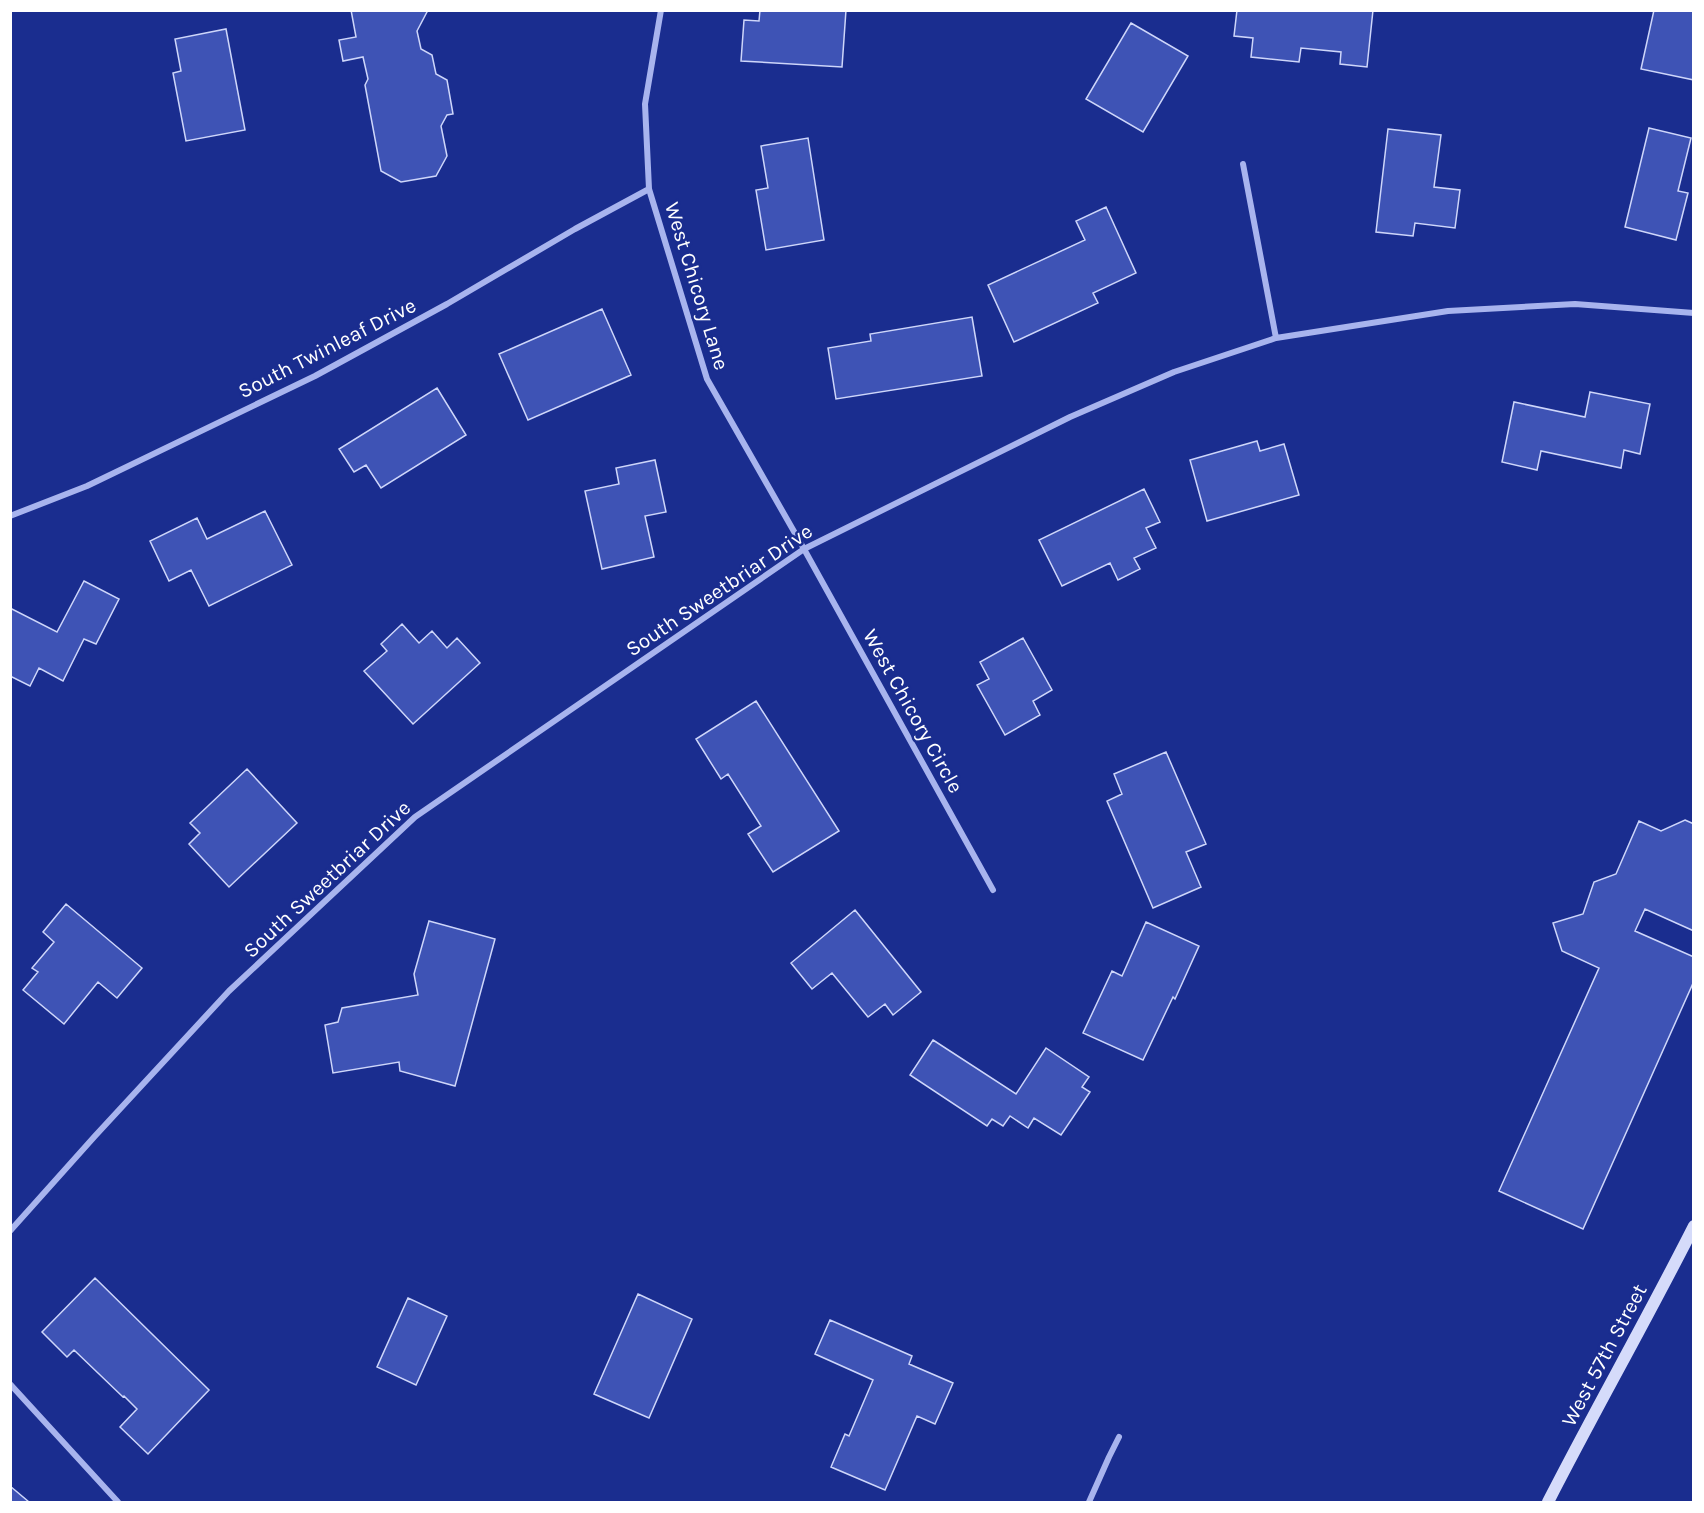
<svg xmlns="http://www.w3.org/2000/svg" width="1704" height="1513" viewBox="0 0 1704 1513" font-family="Karla,sans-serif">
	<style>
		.building { fill: #3e53b5; stroke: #ced6fa; stroke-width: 1.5 }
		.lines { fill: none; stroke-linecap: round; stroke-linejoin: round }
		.street { stroke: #a8b4ee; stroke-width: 6 }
		.secondary { stroke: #d5dbfa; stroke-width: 12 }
		.labels { text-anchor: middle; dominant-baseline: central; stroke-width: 5; stroke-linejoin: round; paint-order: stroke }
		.street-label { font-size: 21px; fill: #fff; stroke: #1a2d8f }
	</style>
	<rect width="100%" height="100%" fill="#1a2d8f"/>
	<path class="building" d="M351,10H428L417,31L421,49L432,55L436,74L447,80L453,114L447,115L441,126L447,156L436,176L401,182L381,171L365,85L368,79L363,57L343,61L339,40L356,37Z
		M760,10H846L842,67L741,61L744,20L759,21Z
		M1237,10H1373L1367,67L1340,64L1341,52L1301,48L1299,62L1251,57L1253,38L1234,36Z
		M1654,10H1694V80L1641,69Z
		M1131,23L1188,56L1143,132L1086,99Z
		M226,29L245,130L186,141L173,73L181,71L175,39Z
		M1649,128L1691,138L1678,191L1688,193L1676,240L1625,227Z
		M1388,129L1441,135L1434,187L1460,190L1455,228L1415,223L1413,236L1376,232Z
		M808,138L824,240L766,250L756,190L768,188L761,146Z
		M1106,207L1136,273L1093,293L1098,303L1014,342L988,285L1085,240L1076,221Z
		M602,309L631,375L528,420L499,354Z
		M972,317L982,376L836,399L828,348L871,341L870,334Z
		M437,388L466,435L381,488L366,465L354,472L339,449Z
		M1590,392L1650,404L1640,454L1624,450L1621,468L1541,451L1537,470L1502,462L1514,402L1585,417Z
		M1257,441L1260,451L1284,444L1299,495L1207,521L1190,460Z
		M655,460L666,512L645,516L654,557L602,569L585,491L619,484L616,468Z
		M1144,489L1160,522L1146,528L1156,548L1134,558L1140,569L1118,580L1110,563L1062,586L1039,540Z
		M265,511L292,565L209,606L191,570L169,581L150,541L197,518L207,539Z
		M84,581L119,599L96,644L84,639L63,681L39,668L30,686L10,676V608L57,632Z
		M402,624L419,643L432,631L447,648L457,638L480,663L413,724L364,671L387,651L381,644Z
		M1023,638L1052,690L1033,701L1040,715L1005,735L977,685L989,679L980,662Z
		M756,701L839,831L773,872L748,834L761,826L728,774L721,779L696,739Z
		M1166,752L1206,844L1186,852L1201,887L1153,908L1107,801L1122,794L1114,774Z
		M247,769L297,823L229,887L189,844L200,833L190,823Z
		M1685,820L1694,824V931L1645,909L1635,931L1694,957V981L1583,1229L1499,1191L1599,968L1562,951L1553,923L1583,914L1594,882L1616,874L1639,821L1661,831Z
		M66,904L142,968L117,998L98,982L64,1024L23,990L38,972L32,968L54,942L43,932Z
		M855,910L921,992L893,1015L885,1004L868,1017L832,973L812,989L791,963Z
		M429,921L495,939L455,1086L400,1071L399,1062L333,1073L325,1025L338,1022L342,1008L418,995L414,974Z
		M1146,922L1199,946L1175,999L1173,997L1143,1060L1083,1033L1112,971L1122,976Z
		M933,1040L1016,1094L1046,1048L1089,1077L1082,1087L1090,1092L1061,1135L1034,1118L1028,1128L1010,1116L1003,1126L992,1119L987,1126L910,1075Z
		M95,1278L209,1390L148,1454L120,1427L137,1409L124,1396L123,1397L74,1350L67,1357L42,1332Z
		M638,1294L692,1319L649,1418L594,1394Z
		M408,1298L447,1316L416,1385L377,1367Z
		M830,1320L912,1356L909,1364L953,1383L935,1424L917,1416L885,1490L831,1467L845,1434L849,1436L873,1380L815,1354Z
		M10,1486L29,1502H10Z"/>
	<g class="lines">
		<path class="street" d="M661,10L645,104L649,189L707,379L804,549L993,890
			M1243,164L1276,338
			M10,516L87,486L315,376L447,304L575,229L649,189
			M10,1231L95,1136L229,991L415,817L804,549L1070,417L1174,372L1276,338L1448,311L1575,304L1694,313
			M10,1384L118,1502
			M1089,1502L1109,1457L1119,1437"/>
		<path class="secondary" d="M1548,1502C1595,1410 1647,1319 1694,1226"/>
	</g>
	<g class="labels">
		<g class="street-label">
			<text transform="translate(697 286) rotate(73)">West Chicory Lane</text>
			<text transform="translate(327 348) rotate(-27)">South Twinleaf Drive</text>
			<text transform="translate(719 590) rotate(-34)">South Sweetbriar Drive</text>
			<text transform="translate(913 711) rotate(61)">West Chicory Circle</text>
			<text transform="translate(327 879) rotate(-43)">South Sweetbriar Drive</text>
			<text transform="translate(1604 1355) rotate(-62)">West 57th Street</text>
		</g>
	</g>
	<rect width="1704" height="1513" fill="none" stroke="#ffffff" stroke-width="24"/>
</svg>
